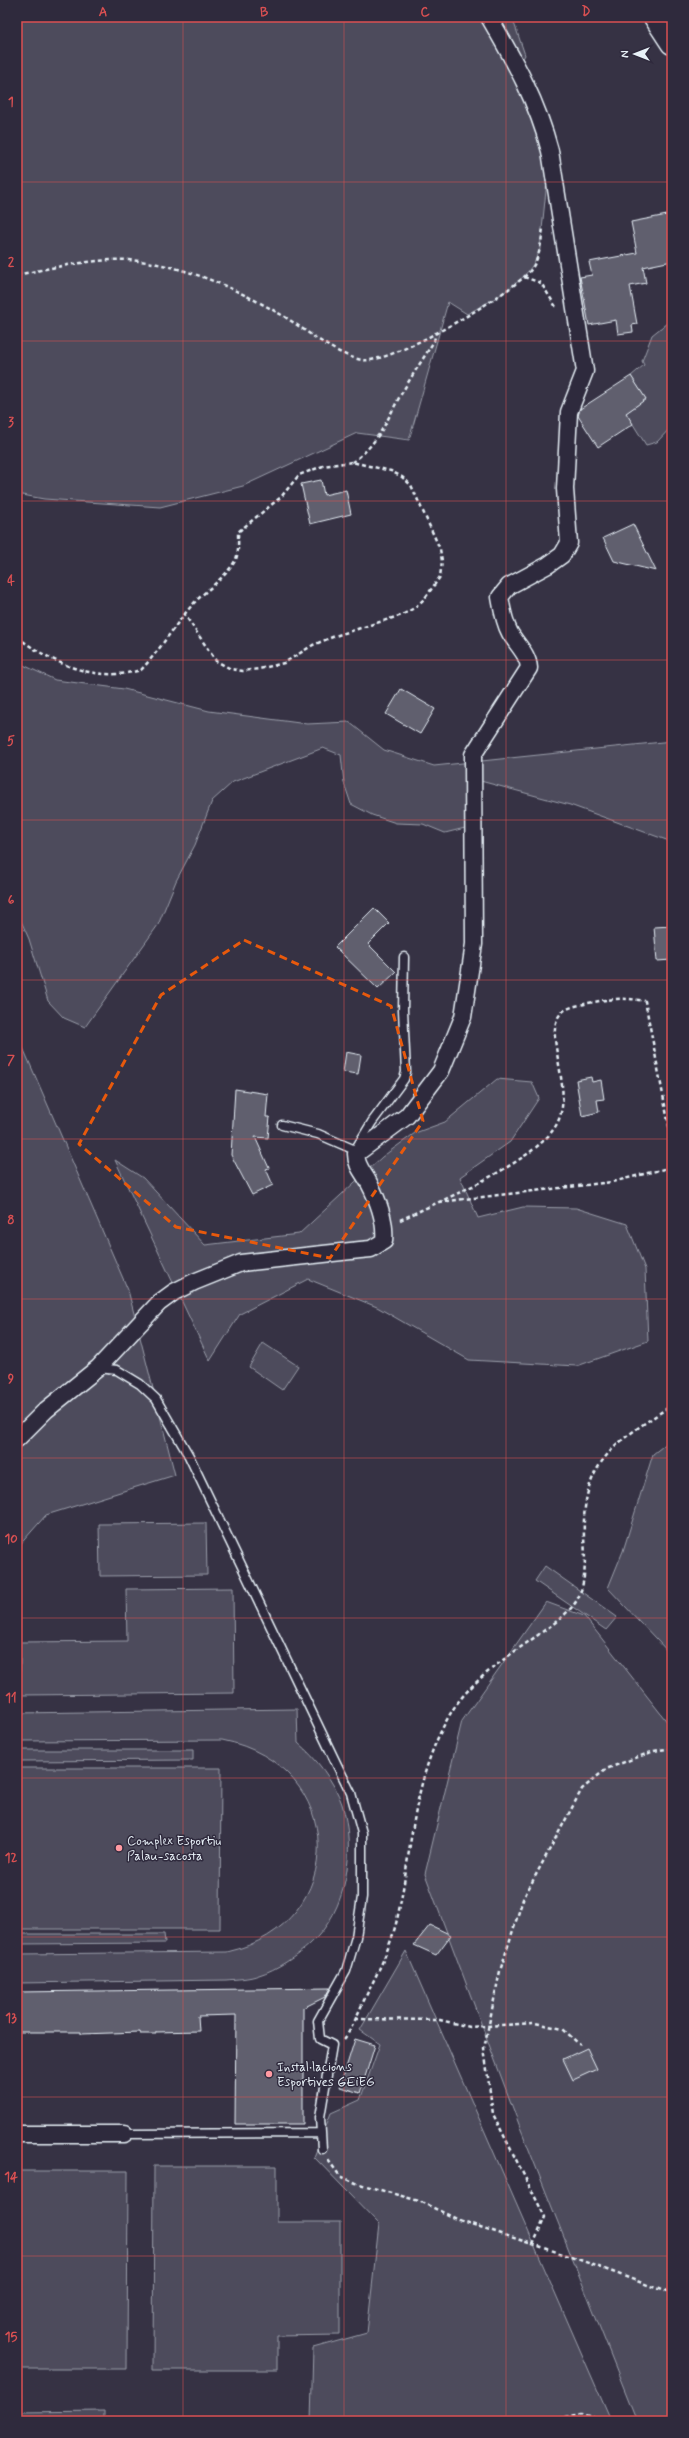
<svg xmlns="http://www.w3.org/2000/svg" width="689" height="2438" viewBox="0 0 689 2438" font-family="Mynerve,sans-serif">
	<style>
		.green { fill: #4d4b5c; stroke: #9a9eaa }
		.building { fill: #605e6e; stroke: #e8f1f8 }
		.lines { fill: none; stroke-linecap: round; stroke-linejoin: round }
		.service-casing { stroke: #e8f1f8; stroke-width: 11 }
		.minor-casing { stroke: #e8f1f8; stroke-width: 19 }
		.trunk-casing { stroke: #e8f1f8; stroke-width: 25 }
		.path { stroke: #e8f1f8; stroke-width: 2.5; stroke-dasharray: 4 3; stroke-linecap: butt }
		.service { stroke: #2f2a3d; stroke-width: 8 }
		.minor { stroke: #2f2a3d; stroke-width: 16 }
		.trunk { stroke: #2f2a3d; stroke-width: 22 }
		.marked { fill: none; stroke: #e8590c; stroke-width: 3; stroke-dasharray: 8 5; stroke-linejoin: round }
		.grid { fill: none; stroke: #da5052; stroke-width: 1; stroke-opacity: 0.55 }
		.poi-dot { fill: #ff9aa2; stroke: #2f2a3d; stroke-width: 1.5 }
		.labels { text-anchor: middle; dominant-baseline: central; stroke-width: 3; stroke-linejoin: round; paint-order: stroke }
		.poi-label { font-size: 13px; fill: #e8f1f8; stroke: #2f2a3d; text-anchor: start }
		.neatline { fill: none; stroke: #da5052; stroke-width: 1.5 }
		.grid-label { font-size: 13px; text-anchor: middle; font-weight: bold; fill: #da5052 }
	</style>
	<rect width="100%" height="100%" fill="#363244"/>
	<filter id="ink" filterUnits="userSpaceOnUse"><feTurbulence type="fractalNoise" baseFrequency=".025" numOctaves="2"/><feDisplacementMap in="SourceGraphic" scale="8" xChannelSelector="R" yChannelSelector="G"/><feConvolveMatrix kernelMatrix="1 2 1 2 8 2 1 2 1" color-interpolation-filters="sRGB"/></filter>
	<g filter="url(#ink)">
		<path class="green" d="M17,17H512L525,55L518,67L550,151L540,249C531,281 494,299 467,314L448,302L409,440L357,433L243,486L160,507L44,499L17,494Z
			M672,319V426L657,442L646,445L626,413L646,399L631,376L644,365L642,361L652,335Z
			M17,662L55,680L124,689L209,711L307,724L349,722L384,750L434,766L672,741V842L570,805L473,779V826L445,833L423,824L396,823L372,815L351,804L344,783L341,755L323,748L233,782L212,801L195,845L176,881L158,925L85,1027L64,1018L48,1001L29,939L17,912Z
			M17,1034L128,1290L175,1475L46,1515L17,1548Z
			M497,1079L532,1082L539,1098L510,1142L460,1177L478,1218L523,1207L576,1208L627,1224L645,1269L648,1341L577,1366L469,1360L377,1307L308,1279L240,1314L210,1361L115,1160L143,1178L205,1245L299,1234L382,1157L415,1133L445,1122Z
			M263,1343L298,1366L282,1390L249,1367Z
			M672,1439V1656L608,1588L623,1551L653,1454Z
			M206,1523L207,1575L100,1576L99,1524Z
			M545,1566L617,1617L606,1630L535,1581Z
			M233,1588L234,1693L20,1695V1642L127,1641L126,1589Z
			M546,1602L584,1616L672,1728V2421H637L520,2127L425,1874L462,1721Z
			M297,1709L298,1743C316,1758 334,1781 342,1804C356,1849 348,1911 310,1944C297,1956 276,1970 259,1975C249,1979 236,1979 226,1980L17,1983V1954L227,1952C351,1924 348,1765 222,1740L17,1741V1713Z
			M17,1750H193V1760L17,1761Z
			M17,1768H221L220,1929H17Z
			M17,1934H164L165,1943L17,1944Z
			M406,1951L611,2421H311L313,2348L367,2333L379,2224L314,2157L331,2113L360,2100L380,2044L360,2030Z
			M154,2166H277V2222H340V2335L277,2336V2370H153Z
			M17,2171H128L127,2369H17Z
			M104,2411V2421H17V2412Z"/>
		<path class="building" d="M672,214V261L643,267L646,283L630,286L637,324L632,325L633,332L618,334L616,320L589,325L580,277L592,275L589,262L637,253L631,222Z
			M631,376L646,399L626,413L633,424L598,447L578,416L580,409Z
			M321,480L324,495L346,490L351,514L310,524L301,484Z
			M633,524L656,571L614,561L603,538Z
			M401,689L435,709L420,734L386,714Z
			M374,908L389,923L368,944L396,972L378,989L335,947Z
			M672,926V960L657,961L654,927Z
			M346,1052L361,1055L358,1074L343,1072Z
			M591,1077L592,1082L601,1080L604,1099L597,1100L599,1112L582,1116L576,1080Z
			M235,1089L268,1094L266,1117H270L268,1138L255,1137L269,1168L266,1169L273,1185L252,1195L231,1155Z
			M430,1925L451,1935L436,1955L414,1945Z
			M330,1988L325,1997L303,2008V2124H235L236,2015L198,2016L199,2031L156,2032V2034H140V2032L81,2034V2032H17V1992Z
			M355,2039L375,2045L360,2093L340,2087Z
			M587,2048L597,2069L573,2080L563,2059Z"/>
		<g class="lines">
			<g class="service-casing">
				<path id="service" d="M282,1125L318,1134L355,1150
					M355,1150L372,1122L404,1079L406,1072L403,1010L404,957
					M98,1368L117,1370L140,1384L156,1399L189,1456L337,1765L351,1793L362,1833V1897L356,1937L346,1971L318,2021L320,2039L332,2045L320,2117L322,2149
					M124,2134L321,2133"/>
			</g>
			<g class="minor-casing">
				<path id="minor" d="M17,1439L46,1410L98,1368L159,1303L174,1292L194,1282L241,1263L360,1250L371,1249L384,1241C386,1221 378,1200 369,1183C364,1173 356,1166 356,1154L407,1116L441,1071L463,1017L474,944L473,755L529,668C528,654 517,645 510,633C504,622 502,609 500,597L509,586L548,565L562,555L569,543L565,489L569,412L585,371L550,151C537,101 515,62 489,17
					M17,2134H124"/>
			</g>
			<g class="trunk-casing">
				<path id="trunk" d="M655,17L672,43"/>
			</g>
			<path class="path" d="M17,275C50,268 96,258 129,260C182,264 235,288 280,314C306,329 332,354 362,360C389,366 512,293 530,271C540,258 541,243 543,228
				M524,277L541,283L556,307
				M352,462C377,446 387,420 400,396C411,377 423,359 434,341L436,332
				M17,637C54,664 95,683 141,670C161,649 175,624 194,603C207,589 227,577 236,559C239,552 238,539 238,532L281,497L299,475L323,466L352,462L391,471L402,477L411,485L440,549L442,561L440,577L425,598L416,607L402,615L335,636L313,645L284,663L259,669L243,671L231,669L216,661L185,615
				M439,1202L612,1182L672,1167
				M400,1220C440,1201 528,1165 553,1130C581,1093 536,1028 565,1010C572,1006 581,1005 588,1003C610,999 623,997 645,1001L672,1142
				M355,2019L440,2020L470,2027L535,2023L563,2029L580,2045
				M344,2039C353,2028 359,2010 366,1996C379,1970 392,1944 398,1915C413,1845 412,1781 449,1716C467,1683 508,1656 538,1635C550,1626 569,1614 577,1600C587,1582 585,1556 584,1537C581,1461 615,1443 672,1405
				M328,2160L340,2176L356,2183L419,2201L459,2220L572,2257L672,2294
				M533,2245L545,2217L493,2114L484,2048L500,1971L523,1899L582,1789L606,1769L654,1751L672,1748
				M545,2421L582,2414L609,2421"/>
			<use href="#service" class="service"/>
			<use href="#minor" class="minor"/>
			<use href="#trunk" class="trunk"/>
		</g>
	</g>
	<path class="marked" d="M244,940L391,1006L423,1121L330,1258L176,1227L79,1144L161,995Z"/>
	<path class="grid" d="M183,17V2421M344,17V2421M506,17V2421M17,182H672M17,341H672M17,501H672M17,660H672M17,820H672M17,980H672M17,1139H672M17,1299H672M17,1458H672M17,1618H672M17,1778H672M17,1937H672M17,2097H672M17,2256H672"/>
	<g class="poi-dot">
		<circle cx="119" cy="1848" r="4"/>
		<circle cx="269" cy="2074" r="4"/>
	</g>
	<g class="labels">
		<g class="poi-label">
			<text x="127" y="1841">Complex Esportiu<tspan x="127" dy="15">Palau-sacosta</tspan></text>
			<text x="277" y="2067">Instal·lacions<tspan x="277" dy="15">Esportives GEiEG</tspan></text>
		</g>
	</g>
	<rect width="689" height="2438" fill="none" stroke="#2f2a3d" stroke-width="44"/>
	<g transform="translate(635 54) rotate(270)" stroke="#2f2a3d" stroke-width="3" paint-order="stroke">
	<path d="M0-3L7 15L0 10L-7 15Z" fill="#e8f1f8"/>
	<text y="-6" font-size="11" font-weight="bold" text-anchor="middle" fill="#e8f1f8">N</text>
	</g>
	<rect x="22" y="22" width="645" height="2394" class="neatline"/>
	<g class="grid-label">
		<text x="103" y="16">A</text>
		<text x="264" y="16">B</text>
		<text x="425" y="16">C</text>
		<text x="586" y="16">D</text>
		<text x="11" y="106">1</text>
		<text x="11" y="266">2</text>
		<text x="11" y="426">3</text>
		<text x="11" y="585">4</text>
		<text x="11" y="745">5</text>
		<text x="11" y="904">6</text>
		<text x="11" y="1064">7</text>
		<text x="11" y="1224">8</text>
		<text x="11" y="1383">9</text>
		<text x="11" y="1543">10</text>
		<text x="11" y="1702">11</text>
		<text x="11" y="1862">12</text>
		<text x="11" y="2022">13</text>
		<text x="11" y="2181">14</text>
		<text x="11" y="2341">15</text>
	</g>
</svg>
